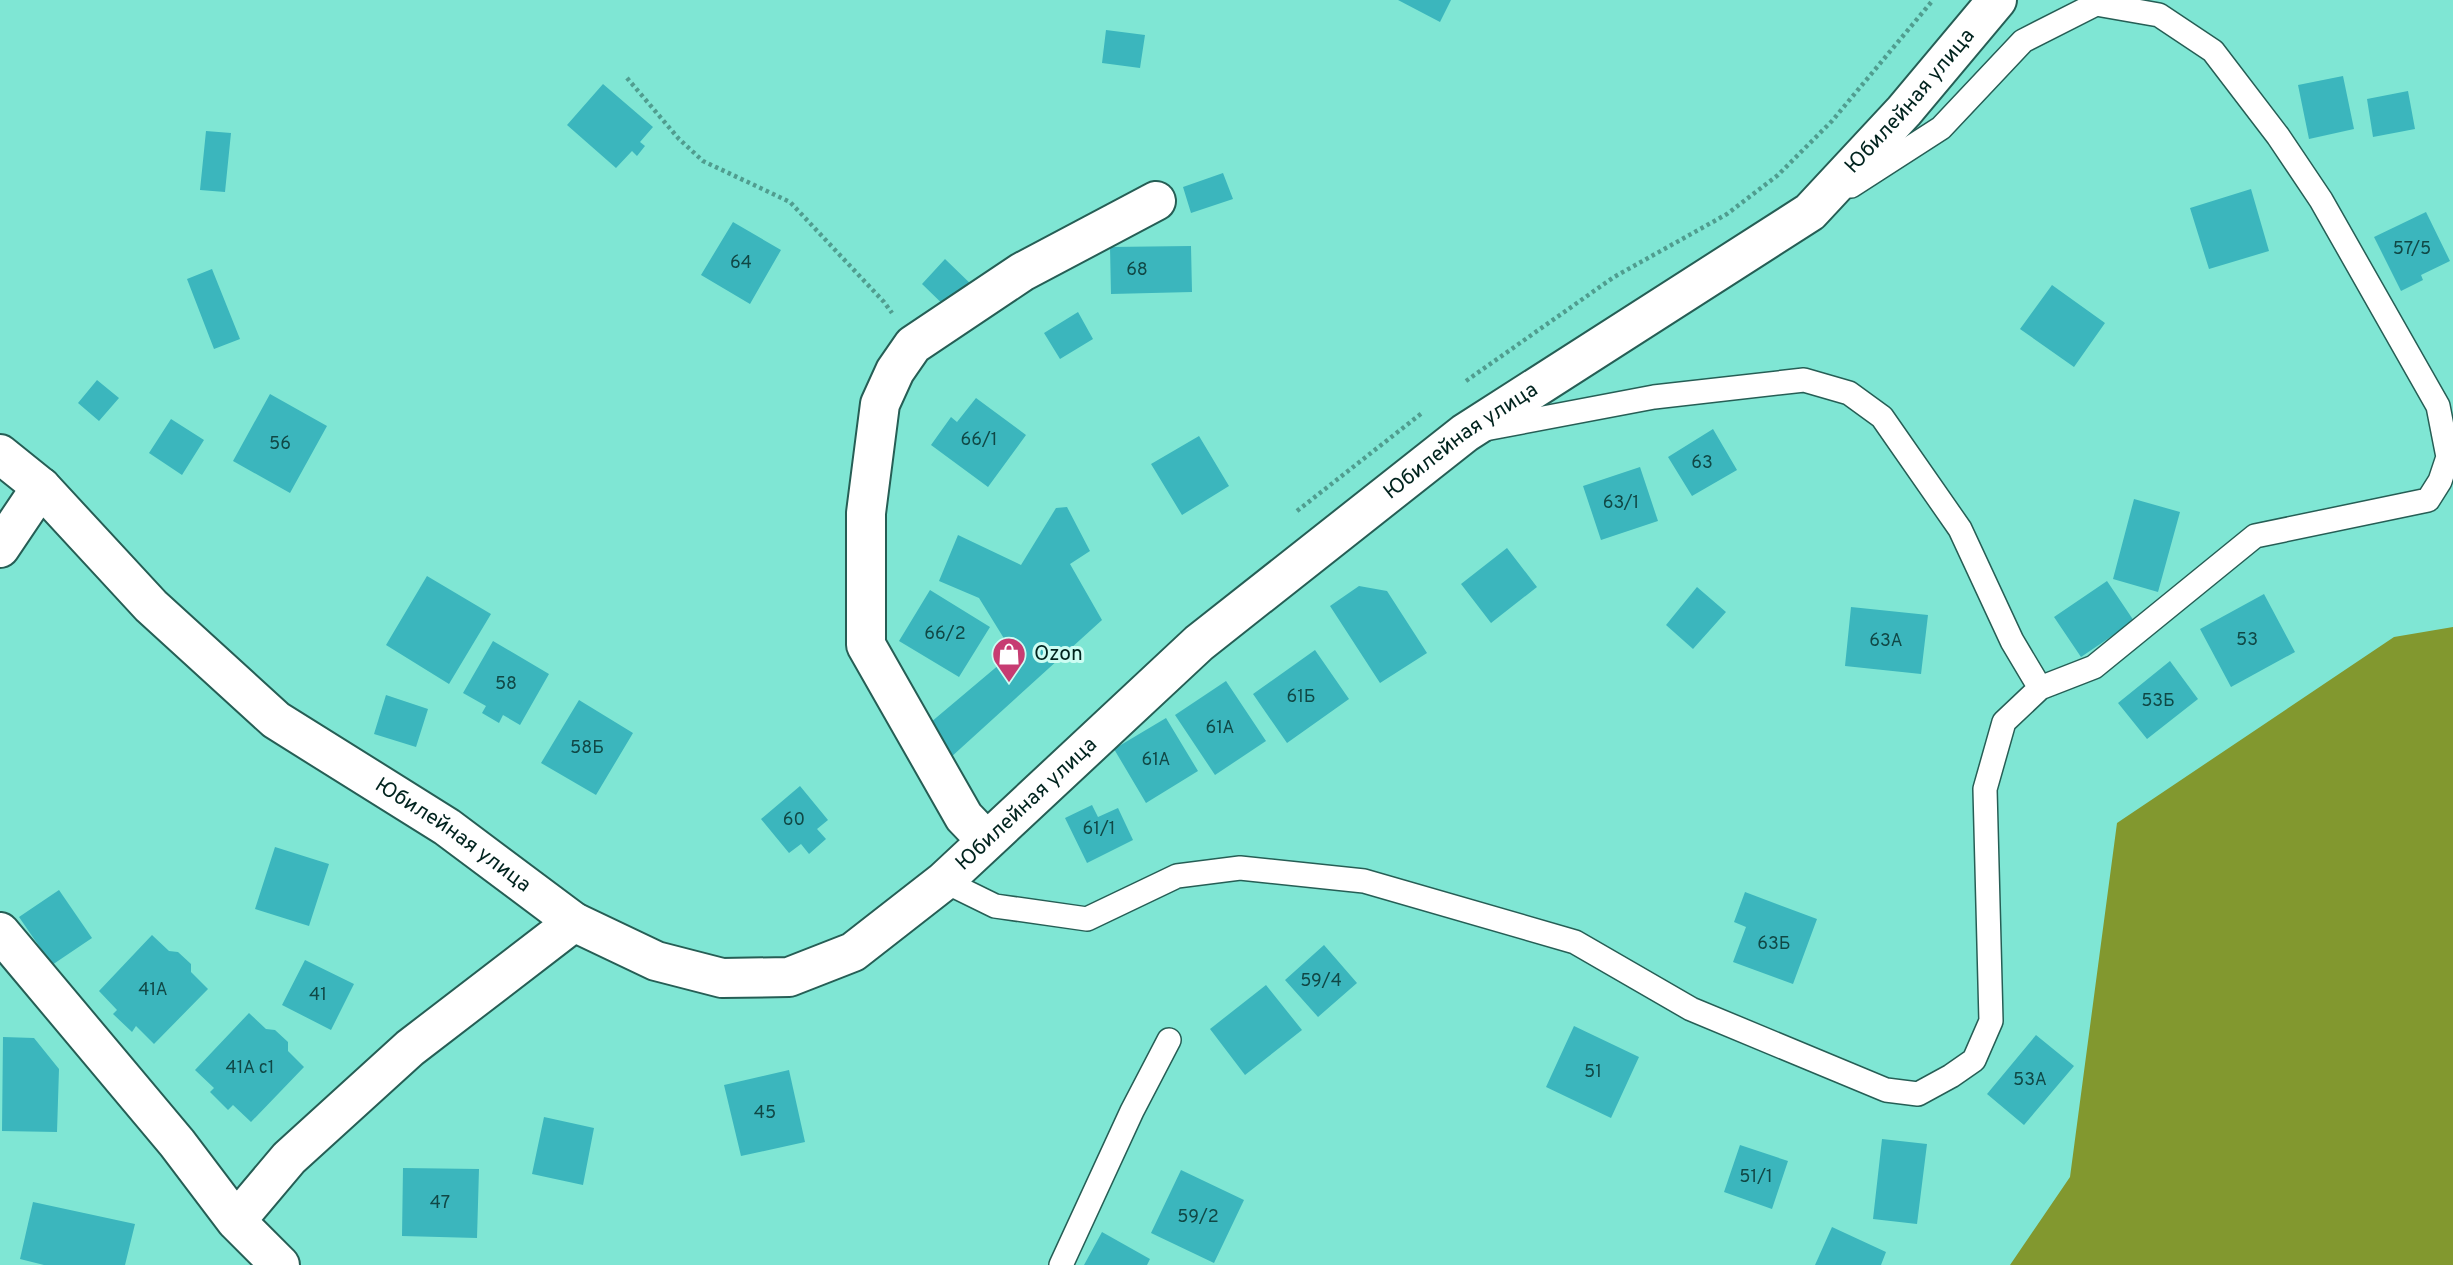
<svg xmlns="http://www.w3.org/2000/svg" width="2453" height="1265" viewBox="0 0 2453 1265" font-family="Overpass,sans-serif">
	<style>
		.forest { fill: #82982f }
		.building { fill: #3bb6bd }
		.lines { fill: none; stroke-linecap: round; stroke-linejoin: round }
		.service-casing { stroke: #265e55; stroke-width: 26 }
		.minor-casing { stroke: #265e55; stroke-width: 42 }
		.tertiary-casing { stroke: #265e55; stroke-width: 42 }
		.path { stroke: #509d8f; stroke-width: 4.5; stroke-dasharray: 3.5 3.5; stroke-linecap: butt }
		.service { stroke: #fff; stroke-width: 23 }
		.minor { stroke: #fff; stroke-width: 38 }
		.tertiary { stroke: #fff; stroke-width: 38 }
		.labels { text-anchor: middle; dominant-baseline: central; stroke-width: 6; stroke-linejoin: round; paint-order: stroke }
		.number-label { font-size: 18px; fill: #104846 }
		.street-label { font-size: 21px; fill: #01231e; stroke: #cdfdf3 }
		.poi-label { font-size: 21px; fill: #01231e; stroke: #cdfdf3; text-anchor: start }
	</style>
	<rect width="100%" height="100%" fill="#7fe6d4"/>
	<path class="forest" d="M2453,627V1265H2010L2070,1177L2117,823L2394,637Z"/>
	<path class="building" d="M1398,0H1451L1440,22Z
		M1106,30L1145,35L1140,68L1102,63Z
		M2343,76L2354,129L2309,139L2298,85Z
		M603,84L653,127L640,142L645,146L637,156L632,151L616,168L567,125Z
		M2408,91L2415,129L2373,137L2367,99Z
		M206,131L231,133L225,192L200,190Z
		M1223,173L1233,199L1191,213L1183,187Z
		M2251,189L2269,251L2209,269L2190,208Z
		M2426,212L2450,261L2421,275L2423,280L2401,291L2374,237Z
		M733,222L781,250L750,304L701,275Z
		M1191,246L1192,292L1111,294L1110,247Z
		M945,259L977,290L954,315L922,284Z
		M212,269L240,339L214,349L187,279Z
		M2052,285L2105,323L2074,367L2020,329Z
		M1078,312L1093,339L1060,359L1044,333Z
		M97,380L119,398L99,421L78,403Z
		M270,394L327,426L290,493L233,461Z
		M976,398L1026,435L988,487L931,445L951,417L957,422Z
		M171,419L204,440L182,475L149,453Z
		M1713,429L1737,470L1692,496L1668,457Z
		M1199,436L1229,486L1182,515L1151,464Z
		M1640,467L1658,521L1601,540L1583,486Z
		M2134,499L2180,512L2158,592L2113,579Z
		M1067,507L1090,551L1070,564L1102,620L950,758L924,728L1013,653L979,598L939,581L958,535L1021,565L1056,508Z
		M1507,548L1537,587L1491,623L1461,584Z
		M427,576L491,614L449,684L386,645Z
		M2107,581L2134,621L2081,657L2054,617Z
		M1359,586L1387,591L1427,653L1380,683L1330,606Z
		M1697,587L1726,612L1693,649L1666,625Z
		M930,590L990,627L959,677L899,641Z
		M2264,594L2295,652L2231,687L2200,629Z
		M1851,607L1928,615L1921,674L1845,666Z
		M493,641L549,674L520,725L503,715L499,723L482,713L486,706L463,693Z
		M1315,650L1349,699L1287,743L1253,694Z
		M2170,661L2198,699L2147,739L2118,703Z
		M1226,681L1266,741L1215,775L1175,715Z
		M386,695L428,709L416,747L374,734Z
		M579,700L633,733L596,795L541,763Z
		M1166,718L1198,771L1146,803L1114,749Z
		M800,786L828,820L817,829L826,839L809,854L801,844L789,853L761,819Z
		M1092,805L1098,817L1118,808L1133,840L1087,863L1065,818Z
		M275,847L329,864L309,926L255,909Z
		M59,890L92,938L52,965L19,917Z
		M1745,892L1817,919L1793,984L1733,962L1746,927L1734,922Z
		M152,935L169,951L178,952L191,964V972L208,989L154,1044L136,1026L132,1032L113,1014L117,1010L99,991Z
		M1324,945L1357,983L1318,1017L1285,980Z
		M305,960L354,984L331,1030L282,1005Z
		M1266,985L1302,1030L1245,1075L1210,1029Z
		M249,1013L266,1029L275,1030L288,1042V1051L304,1067L251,1122L233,1105L228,1110L210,1092L214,1088L195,1070Z
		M1574,1026L1639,1057L1611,1118L1546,1087Z
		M2036,1035L2074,1066L2024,1125L1987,1094Z
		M3,1037L34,1038L59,1069L57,1132L2,1131Z
		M789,1070L805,1142L741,1156L724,1085Z
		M544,1117L594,1128L583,1185L532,1174Z
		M1882,1139L1927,1144L1917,1224L1873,1219Z
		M1740,1145L1788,1161L1772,1209L1724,1192Z
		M403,1168L479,1169L477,1238L402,1236Z
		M1181,1170L1244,1200L1214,1263L1151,1233Z
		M33,1202L135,1224L125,1265H44L20,1259Z
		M1832,1227L1886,1252L1881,1265H1815Z
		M1102,1232L1150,1259L1147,1265H1084Z"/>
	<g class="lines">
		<g class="service-casing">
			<path id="service" d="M1485,429L1654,397L1804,380L1849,393L1882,417L1960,529L2012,641L2040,688L2094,667L2255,536L2428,500L2440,481L2448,457L2438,406L2321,200L2278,136L2213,51L2159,15L2096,4L2023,41L1941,128L1851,186
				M944,881L995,906L1087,919L1177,876L1240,868L1364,881L1575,942L1691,1009L1886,1090L1918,1094L1951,1076L1974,1060L1991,1021L1985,789L2004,722L2040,688
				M1061,1265L1132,1111L1169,1040"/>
		</g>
		<g class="minor-casing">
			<path id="minor" d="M0,548L41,487
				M986,840L964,817L866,645V513L880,404L895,371L913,345L1022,272L1156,201
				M0,932L177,1143L236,1221
				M280,1265L236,1221L289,1158L410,1048L574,922"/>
		</g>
		<g class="tertiary-casing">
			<g id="tertiary">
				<path id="s1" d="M0,454L41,487L151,606L276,720L447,827L574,922L656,961L722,978L789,977L853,952L944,881L1199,643L1465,433L1810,212L1904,111L1997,0"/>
			</g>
		</g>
		<path class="path" d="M627,78L679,139L703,161L790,202L884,302L892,313
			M1466,381L1614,277L1727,214L1778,175L1832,121L1933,0
			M1297,511L1422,413"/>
		<use href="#service" class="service"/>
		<use href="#minor" class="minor"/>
		<use href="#tertiary" class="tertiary"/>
	</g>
	<defs>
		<g id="shop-pin" transform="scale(1.75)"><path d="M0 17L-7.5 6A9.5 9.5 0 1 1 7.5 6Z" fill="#c73c72" stroke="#cdfdf3"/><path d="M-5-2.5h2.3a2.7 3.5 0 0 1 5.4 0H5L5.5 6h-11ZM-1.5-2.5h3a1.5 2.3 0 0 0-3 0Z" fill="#fff"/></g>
	</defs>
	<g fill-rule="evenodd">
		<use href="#shop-pin" x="1009" y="654"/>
	</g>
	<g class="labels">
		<g class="number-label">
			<text x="2412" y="249">57/5</text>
			<text x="741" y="263">64</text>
			<text x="1137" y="270">68</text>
			<text x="979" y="440">66/1</text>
			<text x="280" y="444">56</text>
			<text x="1702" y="463">63</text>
			<text x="1621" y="503">63/1</text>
			<text x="945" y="634">66/2</text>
			<text x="2247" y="640">53</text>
			<text x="1886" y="641">63А</text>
			<text x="506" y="684">58</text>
			<text x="1301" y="697">61Б</text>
			<text x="2158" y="701">53Б</text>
			<text x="1220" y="728">61А</text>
			<text x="587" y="748">58Б</text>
			<text x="1156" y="760">61А</text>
			<text x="794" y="820">60</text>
			<text x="1099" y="829">61/1</text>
			<text x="1774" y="944">63Б</text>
			<text x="1321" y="981">59/4</text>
			<text x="153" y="990">41А</text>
			<text x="318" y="995">41</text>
			<text x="250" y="1068">41А с1</text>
			<text x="1593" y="1072">51</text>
			<text x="2030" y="1080">53А</text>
			<text x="765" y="1113">45</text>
			<text x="1756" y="1177">51/1</text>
			<text x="440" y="1203">47</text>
			<text x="1198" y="1217">59/2</text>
		</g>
		<g class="street-label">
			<text stroke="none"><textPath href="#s1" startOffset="2401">Юбилейная улица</textPath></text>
			<text stroke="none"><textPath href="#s1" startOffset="1834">Юбилейная улица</textPath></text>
			<text stroke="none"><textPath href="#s1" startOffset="1267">Юбилейная улица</textPath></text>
			<text stroke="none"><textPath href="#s1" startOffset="595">Юбилейная улица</textPath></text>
		</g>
		<g class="poi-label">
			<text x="1034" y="654">Ozon</text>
		</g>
	</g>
</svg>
